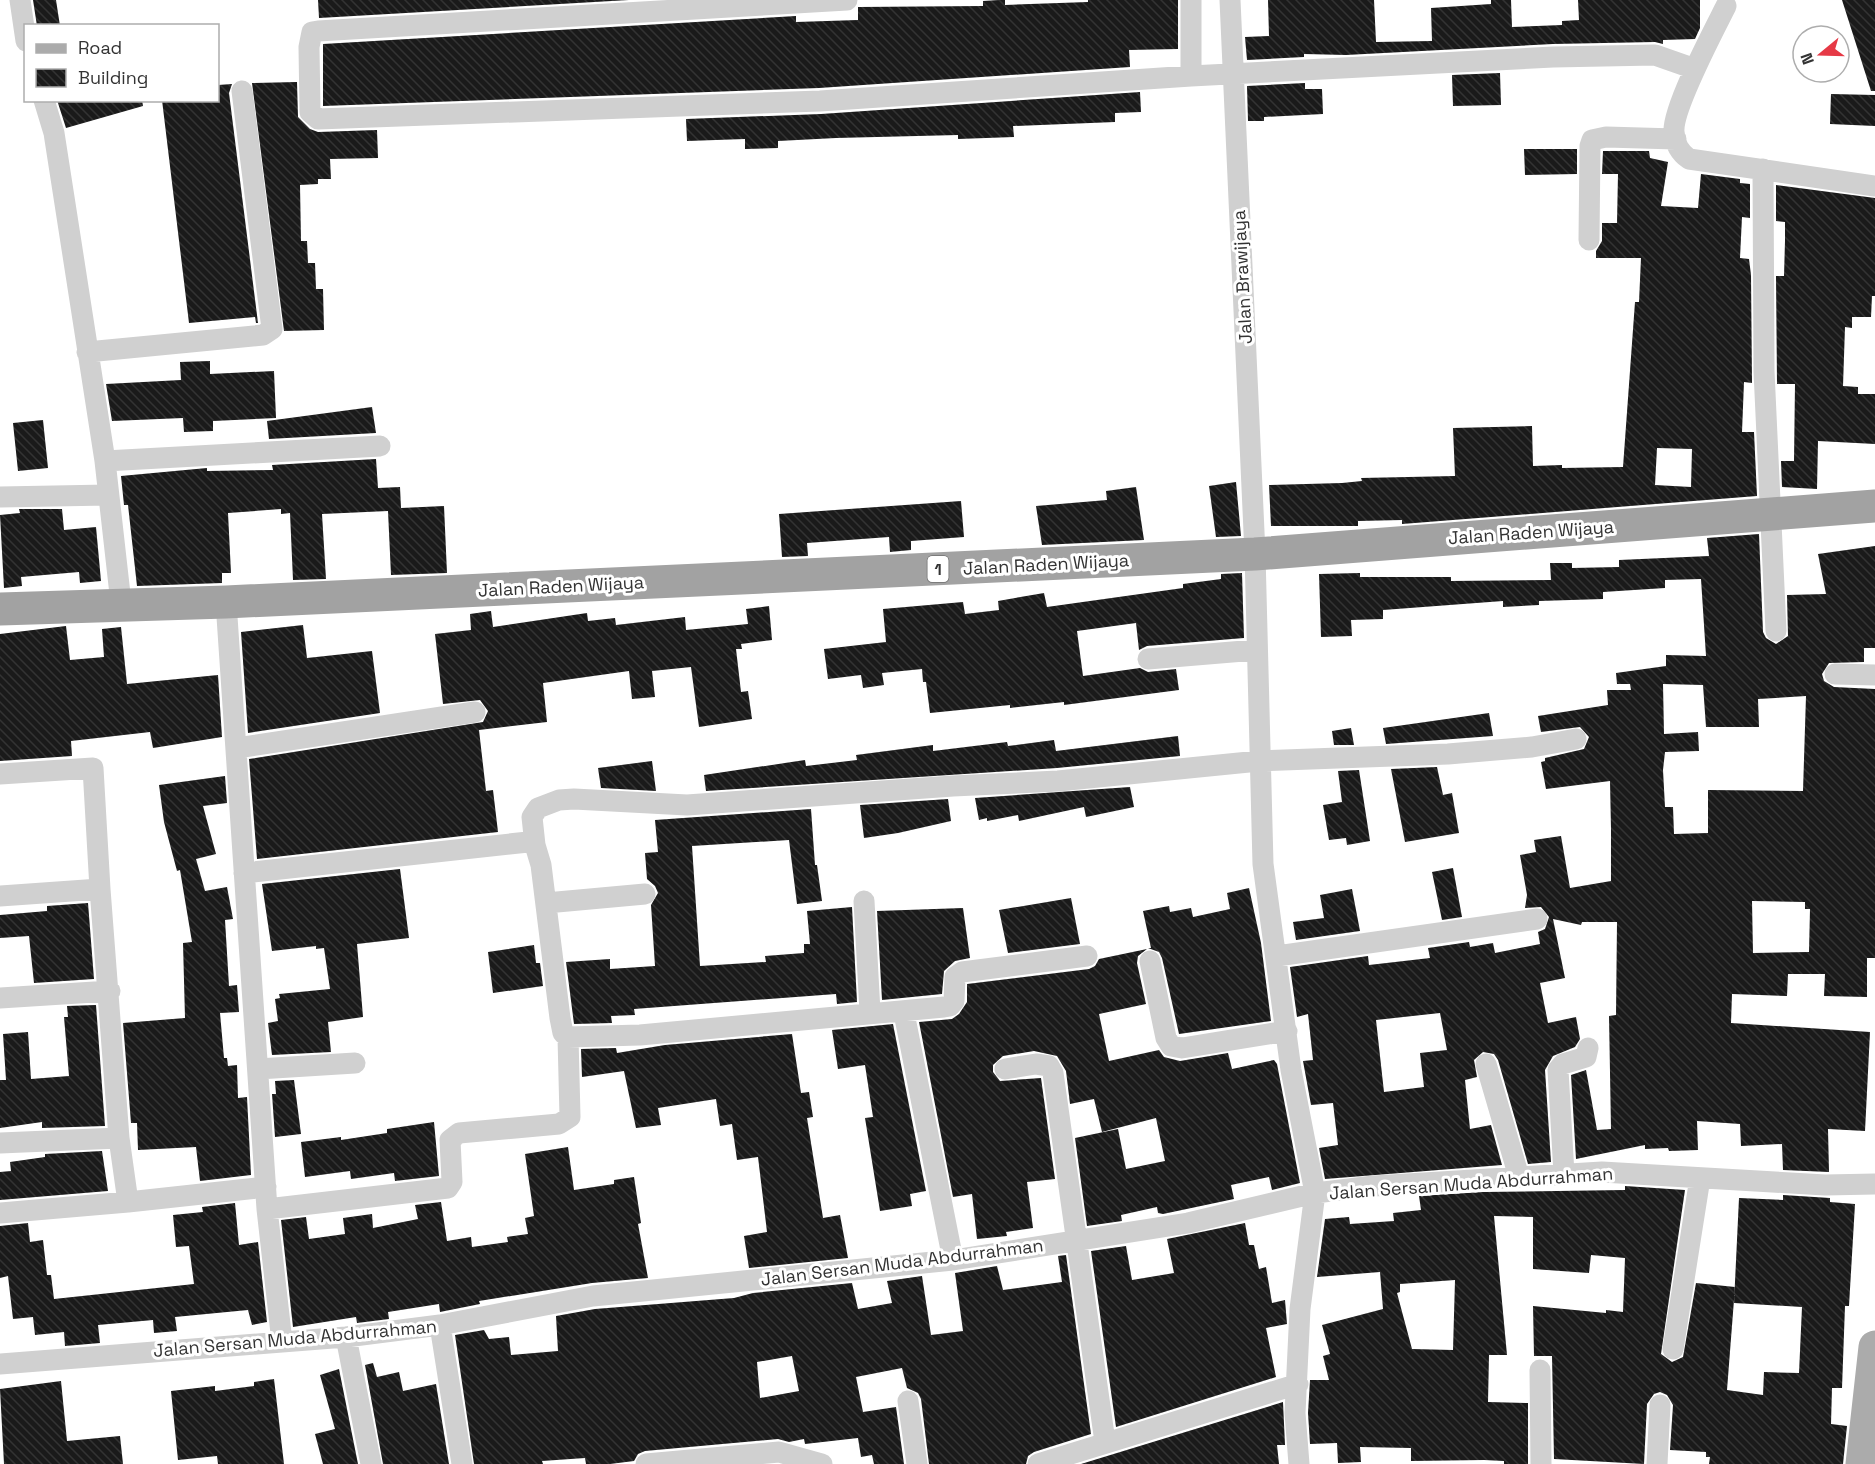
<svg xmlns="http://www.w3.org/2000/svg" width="1875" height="1464" viewBox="0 0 1875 1464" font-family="'Space Grotesk',sans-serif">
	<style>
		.building { fill: url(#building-back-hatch); fill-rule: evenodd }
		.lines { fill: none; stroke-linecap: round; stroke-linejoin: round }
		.minor { stroke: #d0d0d0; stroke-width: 21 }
		.primary { stroke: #ababab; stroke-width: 33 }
		.trunk { stroke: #a2a2a2; stroke-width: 33 }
		.labels { text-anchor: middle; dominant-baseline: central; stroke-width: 6; stroke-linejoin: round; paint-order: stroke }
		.shield { fill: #fff; stroke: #707070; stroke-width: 1.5 }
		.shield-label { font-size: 16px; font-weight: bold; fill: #333 }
		.street-label { font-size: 18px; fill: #333; stroke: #fff }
	</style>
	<defs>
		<pattern id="building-back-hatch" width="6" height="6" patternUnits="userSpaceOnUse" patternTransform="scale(1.5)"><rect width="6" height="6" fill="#1a1a1a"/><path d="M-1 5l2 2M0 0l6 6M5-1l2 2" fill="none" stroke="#333"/></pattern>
	</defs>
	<rect width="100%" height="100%" fill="#fff"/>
	<path class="building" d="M33,0H56L60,26H37Z
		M318,0H629L319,18Z
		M999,0H1005V5L1088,2V0H1178V49L1129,50L1130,67L819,88L323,106V44L796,16V22L858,20V7L983,6V1Z
		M1268,0H1374L1376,42L1432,41L1431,8L1491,4V0H1511L1512,27L1562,25V21L1579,20L1578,0H1700V28L1695,39L1663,40V44L1655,42L1553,44L1346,55L1304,54V57L1247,60L1245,37L1269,36Z
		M1842,0H1875V91H1871Z
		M1500,73L1501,105L1453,106L1452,75Z
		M297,82L298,117L310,129L318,132L377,130L378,158L330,159L331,179H318V184L300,185L301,241H307L308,263H315L316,289H323L324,330L284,331L252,83Z
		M1305,83V89H1322L1323,114L1264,117V121H1248L1247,86Z
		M232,84L229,93L258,323H256L255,317L189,323L162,100H218V85Z
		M1140,92L1141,112L1115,113V122L1013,126L1014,137L958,139V135L836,138L778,141V148L745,149V139L687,141L686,119L821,114Z
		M1831,94L1875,95V126L1830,124Z
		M57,100H142L143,106L66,128Z
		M1524,149H1577V174L1525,175Z
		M1603,151H1649L1650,158L1668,162L1661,206L1698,208L1701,174L1740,179V183L1750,184V218L1742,217L1740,258L1749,259L1751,275L1752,383L1744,382L1742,432H1754L1757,496L1402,524V520L1358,521V526H1271L1269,485L1342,483L1362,481L1361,478L1455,476L1453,428L1532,426L1533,466L1562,465V468L1623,467L1635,302H1639L1641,258H1596V251L1602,241V223H1617L1618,174H1602ZM1657,448L1692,449L1691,487L1655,485Z
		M1776,185L1875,198V296H1872L1871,317H1852V328L1845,327L1843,386L1858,387V394H1875V444L1818,441L1817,489L1782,487L1781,461H1794L1795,384H1777L1776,276H1784L1785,241V222L1776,221Z
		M210,361V374L274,371L276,418L213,421V431L184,432L183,418L112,421L106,384L181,380L180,362Z
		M372,407L376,433L269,439L267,421Z
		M43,420L48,468L18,471L13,423Z
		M376,459L378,488L400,487L401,508L444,506L447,573L391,575L388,511L322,514L326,579L293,580L290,513L281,514V509L228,513L231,573H222V583L137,586L128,505H124L121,476L207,468V471L273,470L272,465Z
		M1236,482L1241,536L1216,537L1209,486Z
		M1136,487L1144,540L1042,545L1036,506L1107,500L1106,491Z
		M961,501L964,537L911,541V550L890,552L889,537L807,543L808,556L782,557L779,514Z
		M19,509H62L64,530L96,527L101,581L80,583L79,572L21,577L22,586L4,588L0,515L20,513Z
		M1759,534L1763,632L1766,638L1776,644L1788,636L1787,595L1826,594L1818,554L1875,546V648H1864V662L1829,663L1822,674L1824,681L1834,687L1875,689V958H1867V997L1824,996L1825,974H1788L1787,996L1732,994L1731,1023L1870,1032L1865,1131L1828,1129L1829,1172L1783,1170L1782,1144L1741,1146L1740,1124L1697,1121L1698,1150L1669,1151L1668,1148L1645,1149V1145L1576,1159L1571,1075L1586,1070L1597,1130L1611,1129L1609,1016L1616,1015L1617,922H1582L1581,925L1553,919L1565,978L1540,983L1548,1023L1576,1017L1580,1039L1575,1047L1553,1056L1545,1070L1551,1162L1528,1164L1498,1060L1494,1054L1483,1052L1474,1060L1477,1077L1465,1080L1470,1129L1491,1125L1502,1165L1325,1179L1319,1148L1338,1145L1333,1103L1311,1105L1303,1061L1313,1060L1308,1014L1297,1017L1290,967L1368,956L1369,965L1430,958L1428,948L1469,942L1470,947L1493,943L1495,953L1540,944L1538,932L1545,929L1549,917L1541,907L1525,908L1527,895L1520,855L1536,852L1534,840L1561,836L1570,888L1611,881V829L1610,781L1546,789L1541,762L1545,761V758L1584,749L1589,737L1580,727L1541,732L1538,716L1608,705L1607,690H1631L1630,684H1617L1616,673L1666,666V655L1706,656L1701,579L1665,580V588L1603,592V599L1539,601V605L1503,607V601L1383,610V619L1351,620L1352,636L1321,637L1319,574L1360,573V577H1451V581L1551,580L1550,563H1572V568L1619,567V560L1709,556L1707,538ZM1663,684L1703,685L1706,727H1759L1758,699L1806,696L1803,791L1708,790V833L1674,834L1673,807H1665L1663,770L1665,752L1699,751L1698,732L1664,734ZM1752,901L1805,902V909H1810L1809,952L1753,953ZM1440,1013L1447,1050L1420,1053L1424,1087L1384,1092L1376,1020Z
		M1242,573L1244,638L1147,646L1139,650L1136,623L1077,631L1083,676L1140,668L1148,672L1176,669L1179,690L1064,705V702L1010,708V705L930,713L926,682H923L922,669L882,673L884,685L863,688L861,675L828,679L824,649L886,642L883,609L963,602L965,614L999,610L998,601L1044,593L1047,607L1183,588V584L1221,579V574Z
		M769,606L772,640L741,644L742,649H736L741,692L748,691L752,719L699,727L691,667L652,671L655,697L632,699L629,671L543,683L547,722L479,730L486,791L493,790L498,832L257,859L249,759L483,722L488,711L480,700L443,704L435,634L471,630L470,614L491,611L493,627L587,613L588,621L615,618L616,625L685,617L686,630L748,624L746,609Z
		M303,625L307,658L372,651L380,713L248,733L241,632Z
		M66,626L70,660L104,657L102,629L121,627L127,684L218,675L222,737L153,748L150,732L71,741L72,756L0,761V634Z
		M1489,713L1493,736L1386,744L1383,728Z
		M1351,728L1354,745H1334L1332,731Z
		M1178,736L1180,756L1057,768L706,791L704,775L805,760L806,766L857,760L856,755L933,745V751L1007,742L1008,746L1054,740L1056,751Z
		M652,761L656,791L601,788L598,768Z
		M1437,767L1443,795L1452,793L1459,833L1405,842L1391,769Z
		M1359,770L1370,841L1347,845L1346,838L1329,840L1323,805L1342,802L1338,771Z
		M225,776L227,803L203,806L216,854L196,859L205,891L227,887L233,919L225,920L229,986L237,985L239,1012L220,1013L224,1058H227L228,1066L237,1065L238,1098L247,1097L251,1175L200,1181L196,1147L138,1150L137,1123H131L123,1023L185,1018L183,943L192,942L180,870L177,871L164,822L159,785Z
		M1130,787L1134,807L1086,817L1084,807L1019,821L1018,815L987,821V818L979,820L975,798Z
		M948,799L951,821L898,833L864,838L860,805Z
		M811,809L815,865H817L822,901L797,904L789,840L692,846L700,966L766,962L765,956L804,953V944H810L807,911L852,907L857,1002L837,1004L836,994L634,1009L635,1015L611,1016L612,1023L574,1024L566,962L610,959V969L655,966L651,905L658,893L655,886L647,879L645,853L658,852L655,820Z
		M1453,868L1462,917L1442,920L1432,872Z
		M400,869L409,938L357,944L363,1017L328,1022L331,1052L272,1055L268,1023L278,1021L275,999L280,998L279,994L330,989L324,948L316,949V946L272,951L262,884Z
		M1249,888L1261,943L1271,1021L1179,1034L1162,958L1159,952L1148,948H1151L1143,911L1169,906L1170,912L1191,908L1193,917L1230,909L1227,893Z
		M1352,889L1360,931L1296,940L1293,922L1324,918L1320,895Z
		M1071,898L1080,944L1008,953L999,910Z
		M88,903L94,979L34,983L29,936L0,938V915L47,911V906Z
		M963,908L970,958L955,961L944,971L942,994L882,1000L877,911Z
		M534,945L536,963H540L543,986L493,993L488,952Z
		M1147,949L1138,956L1137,963L1146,1004L1099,1014L1109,1061L1159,1050L1164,1057L1180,1061L1228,1053L1232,1069L1274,1060L1277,1064L1300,1183L1272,1190L1269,1177L1231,1185L1234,1199L1163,1214L1158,1213L1157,1207L1121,1215L1122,1221L1087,1226L1075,1138L1118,1129L1126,1169L1165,1161L1156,1118L1102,1132L1094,1099L1070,1104L1066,1071L1057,1056L1034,1051L1003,1056L993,1065V1072L1000,1081L1041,1078L1055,1179L1027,1182L1033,1228L1006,1232L1007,1236L977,1239L972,1194L953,1197L919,1022L952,1019L959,1014L967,1002V984L1089,969L1095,966L1099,959Z
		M96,1005L105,1126L42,1128V1122L0,1128V1080H6L3,1034L28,1032L31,1079L69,1076L64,1017H68L67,1006Z
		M893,1024L926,1191L910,1194L912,1206L880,1211L865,1118L873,1117L865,1065L838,1069L832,1030Z
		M792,1034L801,1093L809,1092L813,1117L807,1118L823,1218L840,1215L848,1258L749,1268L744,1236L767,1232L758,1157L737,1160L732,1124L720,1126L716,1099L658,1108L661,1125L636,1128L624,1071L582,1077L581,1049L616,1048L617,1053L665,1045Z
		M294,1080L301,1134L275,1137L272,1094H276L275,1081Z
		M434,1122L439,1176L395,1181L394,1173L351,1179L350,1171L305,1177L301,1142L341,1137V1140L387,1133V1129Z
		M568,1147L574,1190L614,1184V1180L634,1177L641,1223L638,1224L648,1278L592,1283L479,1301L480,1304L440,1312L439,1304L388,1312L389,1319L357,1323L356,1317L293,1327L281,1220L306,1217L309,1239L345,1234L343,1218L372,1214L373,1228L418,1219L415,1205L441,1202L447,1241L471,1237L472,1247L508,1242L507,1237L528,1234L525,1218L534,1216L525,1154Z
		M102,1151L108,1191L0,1200V1172L11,1171L10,1162L45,1157V1154Z
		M1625,1186L1685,1190L1661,1354L1672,1362L1683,1357L1696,1283L1735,1287L1727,1390L1763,1395L1764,1372L1799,1373L1802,1307L1734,1303L1739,1198L1783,1200V1195L1830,1198V1202L1855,1204L1849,1306H1845L1842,1388H1832L1831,1424L1847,1426L1843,1464H1709L1710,1457H1706V1452L1670,1450L1673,1405L1667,1395L1660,1392L1654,1394L1647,1404L1644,1464L1554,1459L1552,1356H1534L1533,1306L1606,1313V1310L1623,1312L1625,1258L1591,1255L1589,1273L1533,1269V1217L1494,1216L1507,1355H1489L1488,1402L1528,1403V1464H1504V1461L1484,1460L1411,1461V1448L1360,1447L1361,1462L1338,1463L1337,1443L1310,1444L1308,1413L1310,1380H1329L1323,1356L1330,1354L1322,1325L1383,1309L1380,1272L1317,1277L1325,1219L1349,1217L1350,1224L1394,1221L1393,1213L1421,1210L1419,1196L1483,1192L1625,1190ZM1455,1280L1453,1350L1412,1349L1397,1293L1400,1292V1284Z
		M235,1203L239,1245L258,1242L267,1322L252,1325L248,1310L175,1317L177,1331L154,1333L153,1320L98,1325L100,1343L65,1346L64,1332L35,1335L33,1317L13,1319L8,1276L0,1278V1226L28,1223L30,1242L43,1240L47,1275H51L54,1299L194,1284L189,1246L176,1247L173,1215L203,1212L202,1207Z
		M1245,1223L1249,1245H1254L1259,1269L1266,1267L1272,1303L1285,1300L1287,1324L1266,1328L1276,1377L1116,1427L1091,1251L1126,1246L1132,1280L1174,1273L1167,1239Z
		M1066,1255L1091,1434L1034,1452L1028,1456L1026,1464H929L921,1399L918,1393L907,1388L902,1368L856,1377L863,1412L896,1407L904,1464H874L872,1455L861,1457L858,1438L805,1444L804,1439L789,1442L778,1439L645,1451L638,1454L634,1461L610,1464H586L585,1458L542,1461L543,1464H474L455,1335L484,1330L489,1339L509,1337L511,1355L558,1351L556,1316L595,1309L734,1298L753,1293L852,1283L858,1309L892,1303L887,1281L922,1276L931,1335L963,1331L955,1273L997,1266L1003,1290L1062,1282L1058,1256ZM792,1356L799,1391L760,1398L757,1362Z
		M373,1363L377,1377L399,1372L403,1391L436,1384L449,1464H383L365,1365Z
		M339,1369L358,1464H323L315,1434L335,1429L320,1375Z
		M274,1379L284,1464H218L217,1456L178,1460L171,1391L215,1386V1391L254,1386V1382Z
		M61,1381L67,1441L120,1436L123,1464H4L0,1389Z
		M1283,1402L1285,1445H1277L1279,1464H1081Z"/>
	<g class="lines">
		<path class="minor" d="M20,0L26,41
			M847,0L318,31L312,32L309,47L310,112L318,119L820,101L1191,76L1553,57L1655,55L1695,69
			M1191,0V76
			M1230,0L1255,554L1263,864L1291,1070L1315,1193L1300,1309L1295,1413L1299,1464
			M1726,6C1714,30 1672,109 1674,132C1675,144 1679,152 1689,159L1875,186
			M44,100L54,133L105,461L121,603
			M1763,169L1764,371L1776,631
			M1589,240L1590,146L1592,140L1606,137L1676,139
			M87,352L263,335L272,329L242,91
			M105,461L380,446
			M0,497L108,495
			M226,602L267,1209L282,1342
			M1148,659L1256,650
			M1835,674L1875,675
			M237,748L475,712
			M0,774L93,768L100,889L119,1138L0,1143
			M535,845L532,817L538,808L559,800L574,799L687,805L953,786L1058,781L1259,761L1448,754L1532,747L1576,739
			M244,873L528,842L535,845L541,865L560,1018L563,1033L568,1037L570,1117L559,1124L459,1133L450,1140L452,1182L448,1188L267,1209
			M0,896L100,889
			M864,901L870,1012
			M546,903L645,894
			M1277,956L1537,919
			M1150,961L1166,1038L1171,1046L1182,1048L1287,1031
			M0,998L110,991
			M904,1013L953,1260
			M568,1037L640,1035L944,1007L950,1006L954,1001L955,977L962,972L1087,956
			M1486,1064L1519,1177
			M258,1069L355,1063
			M1005,1069L1036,1064L1049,1066L1053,1073L1105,1442
			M119,1138L128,1202L266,1187
			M1564,1174L1558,1070L1563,1064L1586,1057L1588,1048
			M0,1213L128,1202
			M440,1325L462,1464
			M346,1337L371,1464
			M1673,1349L1700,1178
			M0,1364L346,1337L440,1325L593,1296L953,1260L1188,1223L1315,1193L1374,1186L1602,1172L1825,1185L1875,1184
			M1540,1370L1541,1464
			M908,1401L917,1464
			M646,1464L779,1452L822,1464
			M1038,1464L1298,1384
			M1657,1464L1660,1405"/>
		<path class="primary" d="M1862,1464L1875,1347"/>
		<path class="trunk" d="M0,609L226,602L1255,554L1875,506"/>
	</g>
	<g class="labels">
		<rect class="shield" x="927.5" y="556" width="21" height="26" rx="4.5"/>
		<g class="shield-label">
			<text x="938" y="569">1</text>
		</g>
		<g class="street-label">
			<text transform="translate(1242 277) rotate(-93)">Jalan Brawijaya</text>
			<text transform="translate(1531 532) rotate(-4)">Jalan Raden Wijaya</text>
			<text transform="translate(1046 564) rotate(-3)">Jalan Raden Wijaya</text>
			<text transform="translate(561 586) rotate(-3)">Jalan Raden Wijaya</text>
			<text transform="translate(1471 1183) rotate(-4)">Jalan Sersan Muda Abdurrahman</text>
			<text transform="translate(902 1262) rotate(-7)">Jalan Sersan Muda Abdurrahman</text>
			<text transform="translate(295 1338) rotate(-5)">Jalan Sersan Muda Abdurrahman</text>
		</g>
	</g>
	<rect x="24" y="24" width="195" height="78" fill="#ffffff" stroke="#adadad" stroke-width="1.5"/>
	<rect x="36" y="44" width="30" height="9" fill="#ababab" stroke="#adadad" stroke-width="1.5"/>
	<text x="78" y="54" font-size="18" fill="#333333">Road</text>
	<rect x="36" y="69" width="30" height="18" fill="url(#building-back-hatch)" stroke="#adadad" stroke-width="1.5"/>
	<text x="78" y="84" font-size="18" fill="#333333">Building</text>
	<g transform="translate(1821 54) rotate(251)"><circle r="28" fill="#ffffff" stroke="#adadad" stroke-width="1.5"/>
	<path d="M0-4.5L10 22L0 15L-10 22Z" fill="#e63946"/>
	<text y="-9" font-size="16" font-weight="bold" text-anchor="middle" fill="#333333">N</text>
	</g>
</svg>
